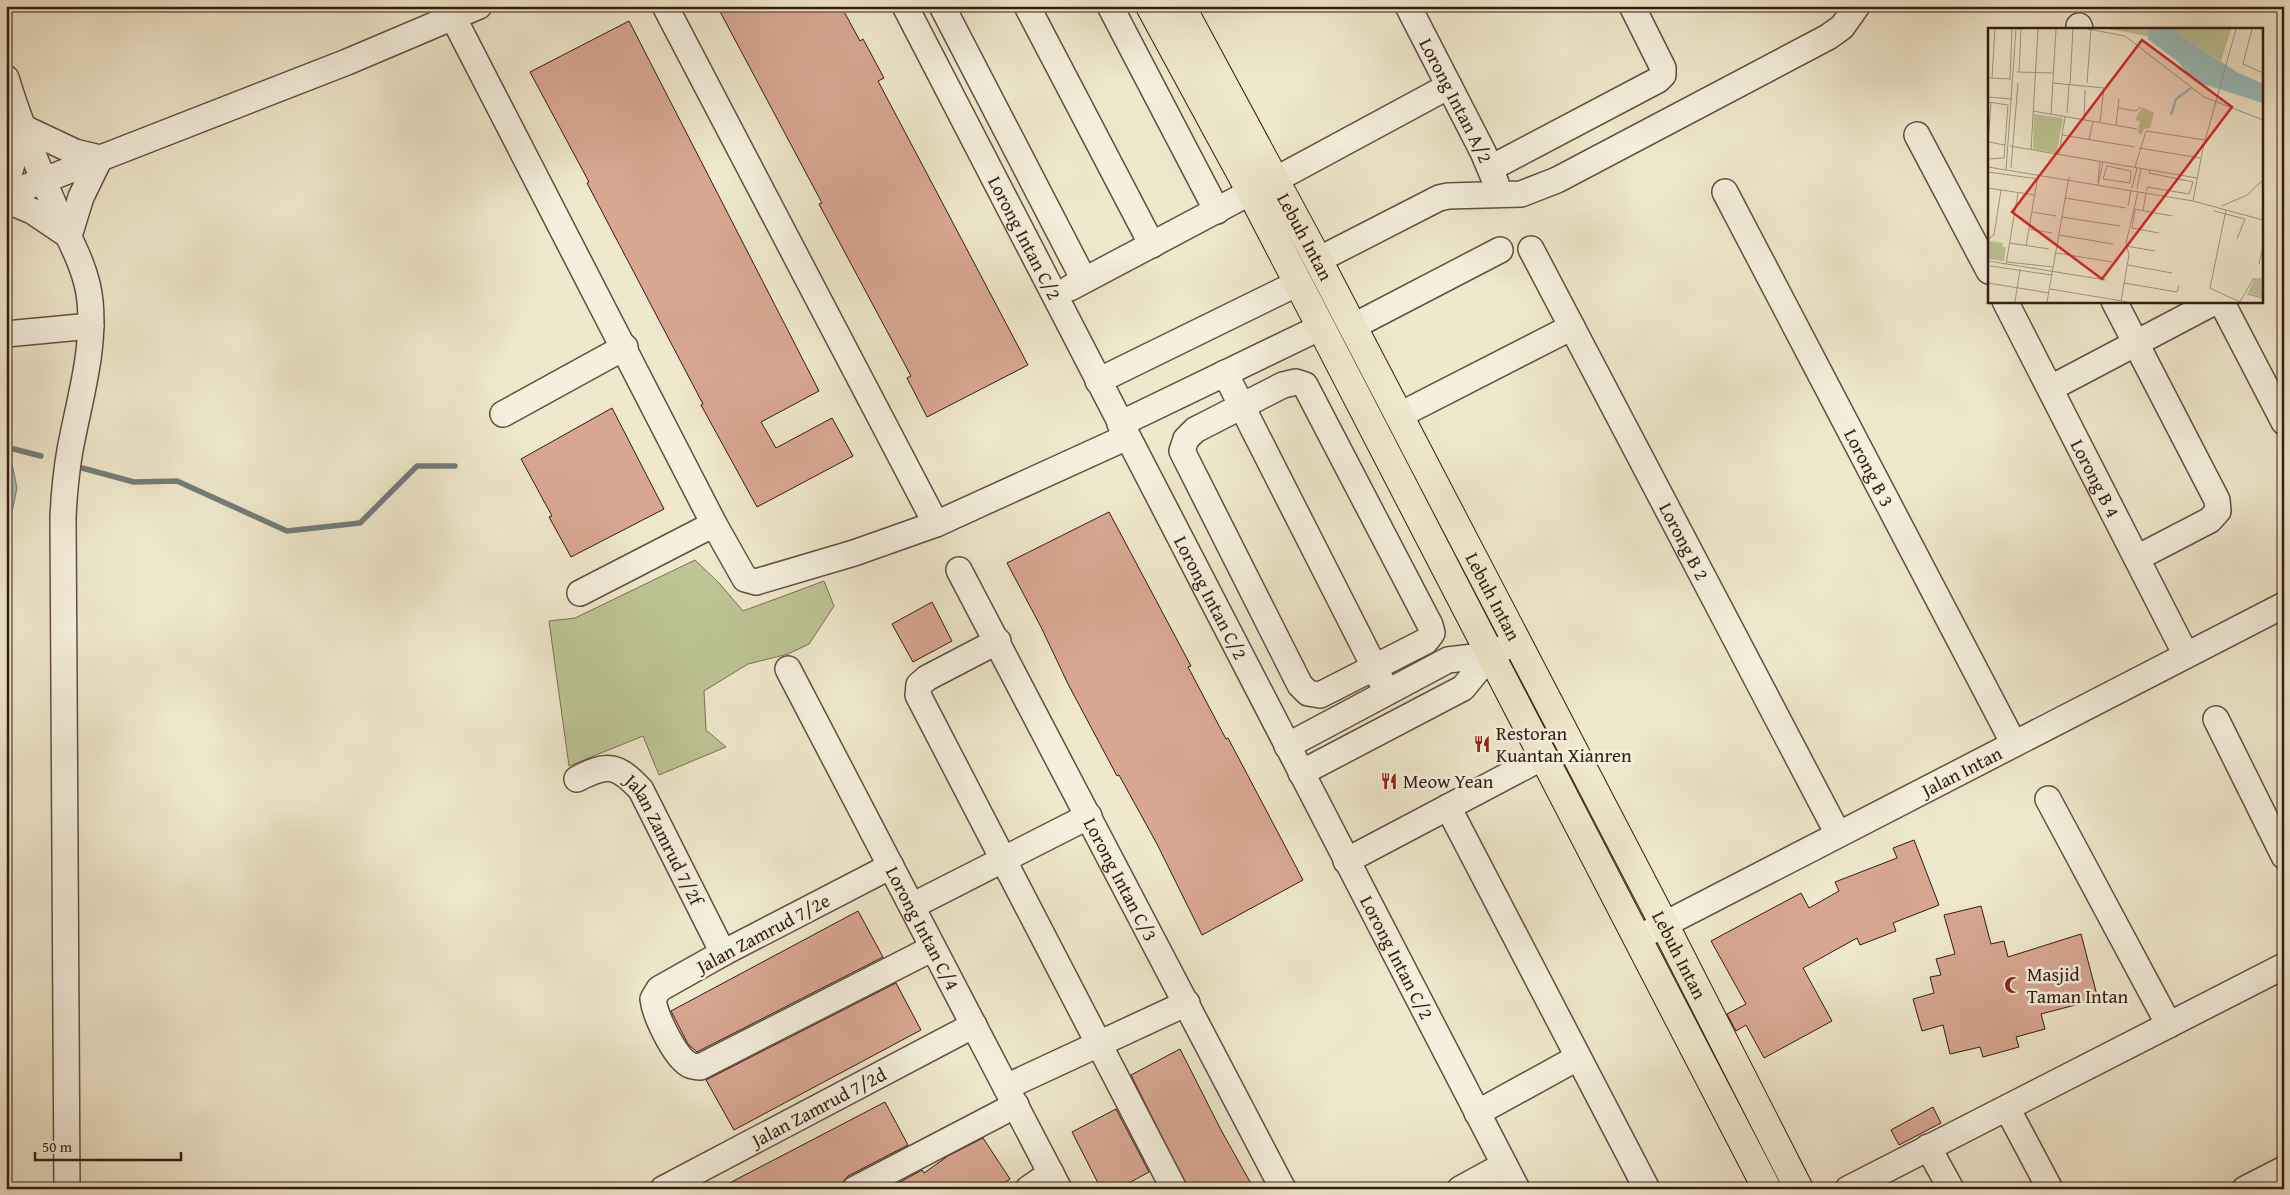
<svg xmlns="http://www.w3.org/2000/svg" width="2290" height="1195" viewBox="0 0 2290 1195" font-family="'Gentium Book Plus',serif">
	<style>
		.green { fill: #bdc595; stroke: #797052 }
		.water { fill: #9bbfbe; stroke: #727d78 }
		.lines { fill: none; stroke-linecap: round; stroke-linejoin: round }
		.shore { stroke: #686d67; stroke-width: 1 }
		.stream { stroke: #727d78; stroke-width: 5.5 }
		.building { fill: #d8a792; stroke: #351b10 }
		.minor-casing { stroke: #644e3f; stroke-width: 28 }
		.major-casing { stroke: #351b10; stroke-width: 30 }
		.minor { stroke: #f5f0de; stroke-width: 25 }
		.major { stroke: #efe8cc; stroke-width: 28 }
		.labels { text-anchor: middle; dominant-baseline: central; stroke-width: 5; stroke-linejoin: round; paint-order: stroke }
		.street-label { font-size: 19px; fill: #351b10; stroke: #f5f0de }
		.poi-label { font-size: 19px; fill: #351b10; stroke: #f5f0de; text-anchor: start }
		.inset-river { fill: none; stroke: #9bbfbe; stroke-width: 2.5 }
		.inset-road { fill: none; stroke: #a59681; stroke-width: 1 }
		.view { fill: #d62828; fill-opacity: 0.15; stroke: #d62828; stroke-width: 2.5 }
		.inset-edge { fill: none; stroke: #351b10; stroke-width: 2.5 }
	</style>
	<rect width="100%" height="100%" fill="#efe8cc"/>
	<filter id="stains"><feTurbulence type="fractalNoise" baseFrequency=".004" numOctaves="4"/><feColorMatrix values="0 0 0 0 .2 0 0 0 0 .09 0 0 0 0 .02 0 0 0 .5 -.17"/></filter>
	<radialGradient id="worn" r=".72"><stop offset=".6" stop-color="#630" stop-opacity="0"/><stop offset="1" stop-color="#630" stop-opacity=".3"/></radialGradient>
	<path class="green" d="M695,560L719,583L743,611L824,581L834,606L809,644L788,654L748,664L704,691L706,730L726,747L659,775L643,736L569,766L549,621L575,618Z"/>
	<path class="water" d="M6,435L17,488L6,541Z"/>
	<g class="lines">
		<path class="shore" d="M6,459L12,488L6,517"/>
		<path class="stream" d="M6,447L41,456
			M82,468L134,482L177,481L287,531L360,523L417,466H455"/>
	</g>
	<path class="building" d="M717,6H841L860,41L863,39L884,78L878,81L1028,365L927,417L907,378L911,376L819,204L822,203Z
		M629,21L819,391L761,422L776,448L832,418L853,456L757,507L701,405L703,404L587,183L589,182L530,72Z
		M612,408L664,509L571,557L549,517L552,516L521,459Z
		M1109,512L1191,666L1188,667L1226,739L1228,738L1303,880L1202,935L1157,844L1119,775L1117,776L1068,684L1041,627L1007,563Z
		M932,602L952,641L913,662L892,624Z
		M1914,840L1939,905L1893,923L1896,931L1860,945L1857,938L1803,968L1832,1021L1764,1058L1746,1025L1736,1031L1727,1014L1746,1004L1711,941L1801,893L1809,908L1839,891L1835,882L1897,858L1893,848Z
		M1981,906L1991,944L2004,941L2008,957L2081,934L2098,999L2041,1014L2045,1029L2016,1037L2019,1047L1983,1057L1980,1047L1950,1054L1943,1025L1922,1031L1913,999L1934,993L1930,977L1941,975L1936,959L1955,954L1944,915Z
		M858,911L883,957L697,1052L688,1044L671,1011Z
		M896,983L921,1030L734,1130L706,1080Z
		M1180,1049L1221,1130L1254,1189H1188L1131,1075Z
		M885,1102L908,1145L848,1176L843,1182L841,1189H718Z
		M1933,1107L1941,1123L1899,1145L1891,1130Z
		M1116,1109L1149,1172L1118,1189H1101L1072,1132Z
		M983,1138L1010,1179L995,1189H892L891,1187L922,1170L924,1173L948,1156Z"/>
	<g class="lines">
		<g class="minor-casing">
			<g id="minor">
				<path d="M665,6L936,524"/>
				<path id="s1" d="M905,6L1517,1189"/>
				<path d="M942,6L1084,280"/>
				<path d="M1027,6L1152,245"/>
				<path d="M1110,6L1217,211"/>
				<path id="s2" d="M1408,6L1483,152L1496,183"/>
				<path d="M453,17L714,524L745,579L756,582L854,553L936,524L1127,437"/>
				<path d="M2079,26L2080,29"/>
				<path d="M6,78C20,124 38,168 57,212C70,241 87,269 90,301C95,351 79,401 70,450C66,473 64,495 63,518L67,1189"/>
				<path d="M22,127L75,152L100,158"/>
				<path d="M1917,135L1989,271"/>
				<path d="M1491,168L1658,80L1663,75V68L1632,6"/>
				<path d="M1275,180L1449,86"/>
				<path d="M6,186L22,127"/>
				<path id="s3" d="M1725,192L2014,744"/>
				<path d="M6,195L347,62L479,6"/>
				<path d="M6,200L32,211L69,236"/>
				<path d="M69,236L81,197L100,158"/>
				<path id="s4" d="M1531,249L1838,834"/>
				<path d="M1318,260L1439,198L1448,196L1521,194L1557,180L1828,37L1842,27L1857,6"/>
				<path d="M1070,288L1251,192"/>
				<path id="s5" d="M2005,301L2186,655"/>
				<path d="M2114,301L2217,500L2218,511L2210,520L2137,558"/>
				<path d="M2221,301L2284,422"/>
				<path d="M1352,327L1500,250"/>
				<path d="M6,334L91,326"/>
				<path d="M1225,373L1387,692"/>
				<path d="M1098,381L1298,283"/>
				<path d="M1296,382L1305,385L1430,625L1432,633L1426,641L1320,695L1308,693L1300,685L1182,451L1186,439L1195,430L1283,385Z"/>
				<path d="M2051,388L2216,301"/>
				<path d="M503,414L625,347"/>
				<path d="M1398,416L1572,327"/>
				<path d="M1120,424L1321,327"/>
				<path id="s6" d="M959,570L1283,1189"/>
				<path d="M580,593L714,524"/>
				<path d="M998,641L927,678L919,685L918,695L1174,1189"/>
				<path id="s7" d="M788,669L1059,1189"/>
				<path d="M2216,719L2284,856"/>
				<path d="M1287,746L1448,660L1490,655"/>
				<path d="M1301,773L1463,688L1490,655L1515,642"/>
				<path id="s8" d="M577,779C607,763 617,764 641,790L723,953"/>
				<path d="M2048,799L2169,1025"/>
				<path d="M1448,807L1647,1189"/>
				<path d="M1346,861L1543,757"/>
				<path d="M891,866L723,953L659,989L653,999C655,1016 674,1055 688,1064C692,1067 695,1066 700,1067L933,948"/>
				<path d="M912,906L1089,816"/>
				<path id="s9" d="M1638,938L2284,605"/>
				<path d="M1006,1087L1187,1003"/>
				<path d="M2007,1108L2050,1189"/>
				<path d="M1477,1113L1577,1058"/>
				<path d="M1928,1147L1951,1189"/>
				<path id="s10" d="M663,1189L974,1025"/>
				<path d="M855,1189L1016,1105"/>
				<path d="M1028,1189L1051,1173"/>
				<path d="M1460,1189L1504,1165"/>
				<path d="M1848,1189L2284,966"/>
				<path d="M2245,1189L2284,1169"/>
			</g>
		</g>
		<g class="major-casing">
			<g id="major">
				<path d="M1150,6L1251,192L1767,1189"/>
				<path id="s11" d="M1181,6L1318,260L1664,924L1799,1189"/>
			</g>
		</g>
		<use href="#minor" class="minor"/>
		<use href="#major" class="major"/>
	</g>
	<defs>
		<g id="restaurant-bare" transform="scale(1.35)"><path d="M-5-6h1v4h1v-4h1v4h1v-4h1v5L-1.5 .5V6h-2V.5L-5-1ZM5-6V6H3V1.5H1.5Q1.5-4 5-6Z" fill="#8f2418" stroke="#f5f0de" stroke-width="2.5" paint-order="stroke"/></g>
		<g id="mosque-bare" transform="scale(1.35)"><path d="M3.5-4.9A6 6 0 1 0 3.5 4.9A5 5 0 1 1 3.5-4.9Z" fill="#8f2418" stroke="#f5f0de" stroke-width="2.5" paint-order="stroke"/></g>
	</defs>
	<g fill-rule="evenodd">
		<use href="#restaurant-bare" x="1482" y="744"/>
		<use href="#restaurant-bare" x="1389" y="781"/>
		<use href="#mosque-bare" x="2013" y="985"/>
	</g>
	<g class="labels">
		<g class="street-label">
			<text stroke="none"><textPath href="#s2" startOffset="106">Lorong Intan A/2</textPath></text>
			<text stroke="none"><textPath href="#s11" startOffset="262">Lebuh Intan</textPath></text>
			<text stroke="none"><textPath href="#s1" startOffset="261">Lorong Intan C/2</textPath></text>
			<text stroke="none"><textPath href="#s3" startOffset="311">Lorong B 3</textPath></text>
			<text stroke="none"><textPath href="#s5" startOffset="199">Lorong B 4</textPath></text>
			<text stroke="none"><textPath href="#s4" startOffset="330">Lorong B 2</textPath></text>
			<text stroke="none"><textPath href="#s11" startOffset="668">Lebuh Intan</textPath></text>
			<text stroke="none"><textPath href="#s1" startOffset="666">Lorong Intan C/2</textPath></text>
			<text stroke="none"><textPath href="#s9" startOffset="364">Jalan Intan</textPath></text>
			<text stroke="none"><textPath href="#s8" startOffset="128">Jalan Zamrud 7/2f</textPath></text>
			<text stroke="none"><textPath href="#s6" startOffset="349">Lorong Intan C/3</textPath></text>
			<text stroke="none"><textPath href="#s7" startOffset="292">Lorong Intan C/4</textPath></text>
			<text transform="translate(763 933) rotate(-28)">Jalan Zamrud 7/2e</text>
			<text stroke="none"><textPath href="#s11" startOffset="1072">Lebuh Intan</textPath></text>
			<text stroke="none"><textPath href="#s1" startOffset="1071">Lorong Intan C/2</textPath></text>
			<text stroke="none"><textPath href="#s10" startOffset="176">Jalan Zamrud 7/2d</textPath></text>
		</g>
		<g class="poi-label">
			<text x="1496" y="733">Restoran<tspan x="1496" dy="22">Kuantan Xianren</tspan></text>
			<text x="1403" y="781">Meow Yean</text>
			<text x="2027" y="974">Masjid<tspan x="2027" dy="22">Taman Intan</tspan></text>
		</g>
	</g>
	<g transform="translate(1988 28)">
		<rect width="275" height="275" fill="#efe8cc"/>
		<path d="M120,1H167L160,8ZM189,1H243L233,33L192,7ZM154,79L166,85L162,100L156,101L153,108L150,104L152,93L147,92ZM46,86L75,90L69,125L45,121ZM0,213L15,215L14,219H18L16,233L0,231ZM266,251L275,253V269L260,265Z" fill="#bdc595"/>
		<path d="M161,1H189L192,7L249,44L275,56V75L206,53L190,34L160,11Z" fill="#9bbfbe"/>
		<path class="inset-river" d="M183,87L188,71L203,60"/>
		<path class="inset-road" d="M30,1H33L31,44M100,1L137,8L216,69L275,92M264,1L255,36L275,45M29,44L65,45M0,50L23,51M4,50L7,1M22,51L24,1M65,55L116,60L112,94M99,55L103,1M82,57L85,1M0,69L24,71M0,74L20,77L16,130L0,131M131,80L148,83L153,79M45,83L149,101M79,85L81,56M63,86L68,1M96,92L97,62M128,97L131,71M74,107L147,119M101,112L105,93M0,114L3,74M1,114L17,117M22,118L209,150M151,120L212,130M43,122L50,1M71,126L77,89M119,138L143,143L142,155L115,151ZM0,139L205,173L275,192M147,139L158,103L217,112M23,140L30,55M18,142L28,1M0,144L50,151M110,154L112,133M110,157L115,134M0,160L47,167M144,160L149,140M149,161L153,140M159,163V159L201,166L205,154L161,145L162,142M77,170L138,180M205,173L215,120L248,1M140,178L143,162M234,178L259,167L275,152M146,181L184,188M147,182L144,200L171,205M238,182L222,260L252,274M155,183L158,165M226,183L257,191M44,184L68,188M74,189L132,198M41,201L64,205M71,207L125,216M0,211L6,207L13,162M249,211L257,191M22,215L61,221M38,218L50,147M138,218L167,223M68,225L124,234M0,233L118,252M19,234L65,239M18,236L30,165M271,236L275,218M140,237L184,245M2,238L64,247M0,255L61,265M136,255L189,264L191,257M62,261L140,274M259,266L275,270M133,273L141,227L138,215L150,164M27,274L32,241M59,274L81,149M252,274L265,251H275"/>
		<path class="view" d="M154,12L244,79L114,251L24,184Z"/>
		<rect width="275" height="275" class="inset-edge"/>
	</g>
	<rect width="2290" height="1195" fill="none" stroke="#efe8cc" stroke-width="25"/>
	<rect x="8" y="8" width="2275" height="1180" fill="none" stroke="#351b10" stroke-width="2.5"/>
	<rect x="12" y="12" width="2265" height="1170" fill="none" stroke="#351b10"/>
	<path d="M35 1152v8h146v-8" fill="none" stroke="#351b10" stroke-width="2.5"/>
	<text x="42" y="1152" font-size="15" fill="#351b10" stroke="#f5f0de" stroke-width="4" paint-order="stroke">50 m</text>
	<rect width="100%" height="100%" filter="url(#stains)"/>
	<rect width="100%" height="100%" fill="url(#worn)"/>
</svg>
